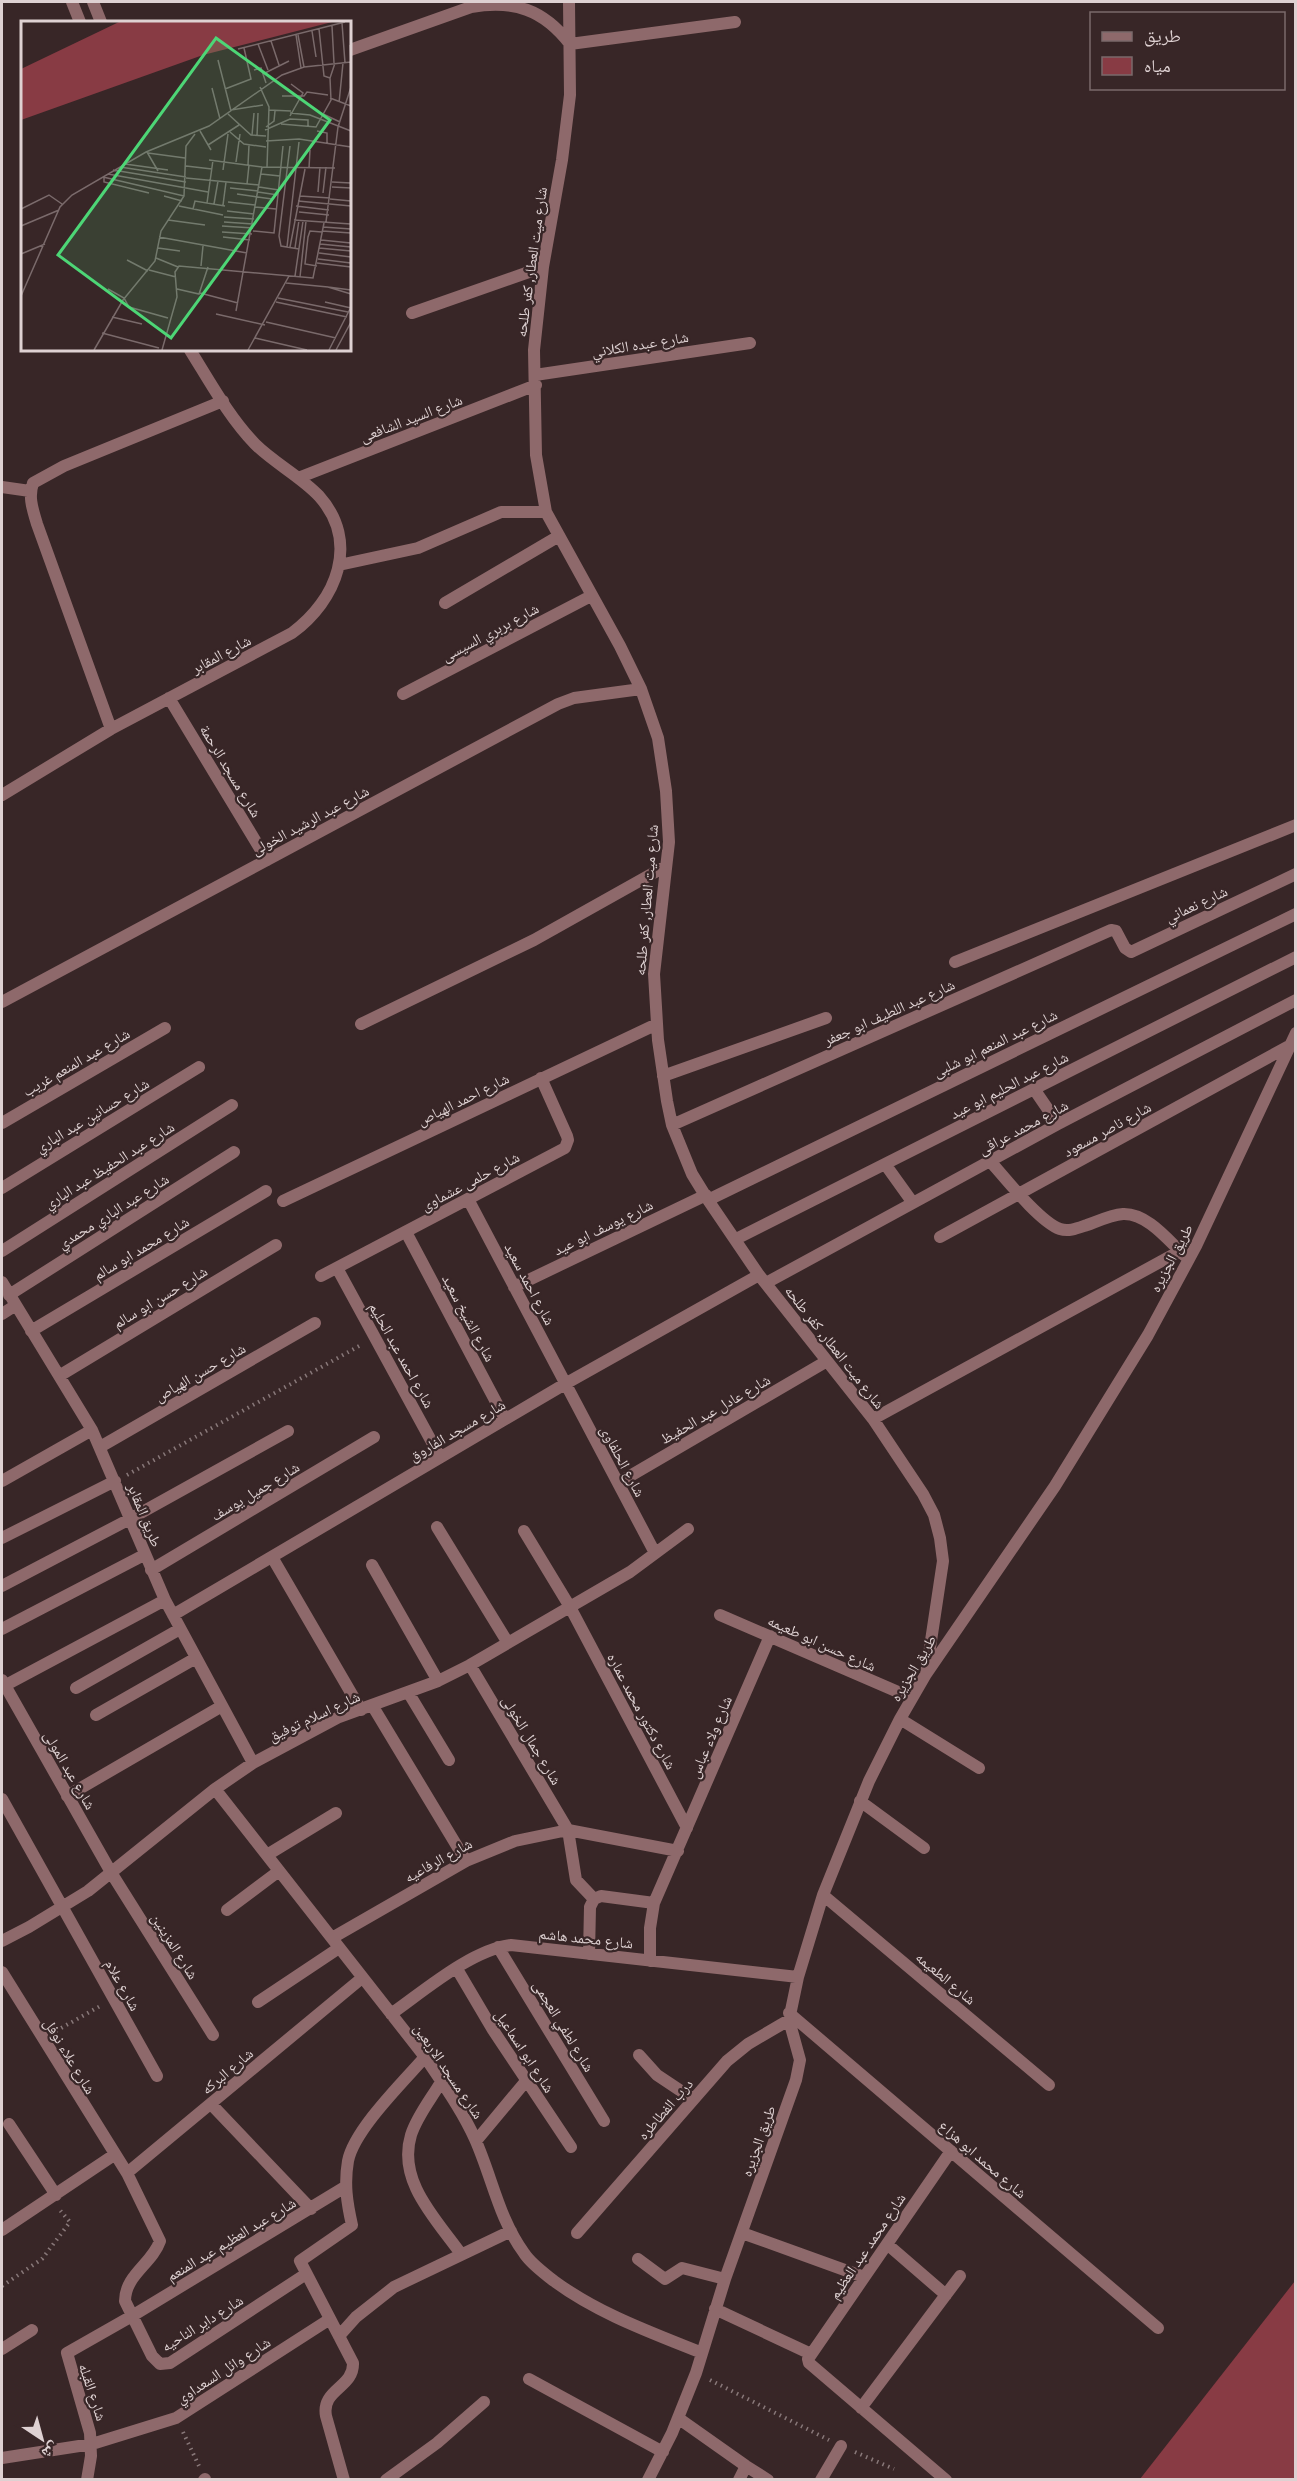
<svg xmlns="http://www.w3.org/2000/svg" width="1297" height="2481" viewBox="0 0 1297 2481" font-family="'IBM Plex Sans','Noto Naskh Arabic',sans-serif">
	<style>
		.water { fill: #883b44 }
		.lines { fill: none; stroke-linecap: round; stroke-linejoin: round }
		.path { stroke: #887879; stroke-width: 4; stroke-dasharray: 1.5 4.5; stroke-linecap: butt }
		.minor { stroke: #8e696b; stroke-width: 12 }
		.labels { text-anchor: middle; dominant-baseline: central; stroke-width: 4.5; stroke-linejoin: round; paint-order: stroke }
		.street-label { font-size: 15px; fill: #ded1d2; stroke: #382627 }
		.inset-road { fill: none; stroke: #7a6a6b; stroke-width: 1.5 }
		.view { fill: #4dd676; fill-opacity: 0.15; stroke: #4dd676; stroke-width: 3 }
		.inset-edge { fill: none; stroke: #ded1d2; stroke-width: 3 }
	</style>
	<rect width="100%" height="100%" fill="#382627"/>
	<path class="water" d="M1295,2281V2479H1140Z"/>
	<g class="lines">
		<path class="path" d="M127,1475L361,1345
			M56,2031L102,2005
			M2,2286L42,2259L70,2222L59,2209
			M710,2380L829,2440
			M183,2432L199,2466
			M855,2452L894,2469"/>
		<path class="minor" d="M72,2L80,22
			M93,2L101,22
			M569,2L570,95L562,160L543,267L534,350L536,455L546,512L620,646L641,689L658,738L666,791L669,842L654,974L658,1040L667,1101L672,1125L692,1174L708,1200L759,1275L873,1419L923,1494L934,1515L940,1538L943,1561L926,1674
			M350,50L471,7C514,0 543,9 570,44L735,22
			M412,313L543,267
			M535,375L750,343
			M298,478L536,385
			M2,487L30,491
			M339,565L418,548L501,512H546
			M445,603L559,536
			M403,694L591,596
			M169,698L267,860
			M111,729L37,524C33,510 28,498 33,483L64,466L223,401
			M2,795L111,729L292,633C337,600 360,542 319,496C300,476 274,463 255,444C229,417 210,382 190,350
			M955,962L1296,825
			M2,1002L558,704L574,698L641,689
			M361,1024L534,940L666,866
			M663,1076L826,1018
			M1034,1089L1058,1124
			M2,1123L165,1028
			M672,1125L1111,930L1116,931L1125,948L1131,952L1296,874
			M990,1161C1005,1178 1040,1222 1060,1229C1069,1232 1078,1228 1087,1225C1098,1221 1111,1215 1123,1214C1147,1213 1168,1240 1184,1255
			M885,1164L913,1203
			M2,1188L199,1067
			M468,1199L655,1553
			M708,1200L1296,914
			M283,1201L657,1024
			M406,1232L505,1419
			M940,1237L1289,1046
			M736,1239L1296,957
			M2,1251L232,1105
			M337,1268L440,1457
			M321,1276L565,1148L568,1140L567,1136L541,1078
			M2,1282L92,1430L165,1600L253,1763
			M766,1283L1058,1124L1296,1000
			M514,1287L706,1195
			M9,1295L234,1152
			M2,1314L16,1305
			M31,1331L266,1191
			M59,1376L276,1245
			M873,1419L1180,1251
			M100,1447L315,1323
			M2,1481L92,1430
			M618,1483L827,1361
			M437,1527L508,1643
			M524,1531L570,1607L687,1828
			M2,1538L115,1481
			M272,1557L361,1710
			M372,1565L438,1681
			M151,1570L374,1437
			M2,1586L128,1520L288,1431
			M173,1615L565,1384L759,1275
			M720,1615L912,1698
			M2,1629L144,1555
			M470,1665L568,1830L576,1880L594,1899
			M2,1680L112,1874L213,2035
			M4,1686L165,1600
			M76,1688L180,1629
			M408,1692L449,1760
			M372,1705L466,1861
			M96,1715L196,1658
			M900,1719L979,1768
			M215,1789L425,2057C443,2084 462,2110 475,2139C492,2177 499,2219 524,2253C531,2264 544,2273 554,2281C599,2314 650,2332 702,2353
			M67,1796L222,1706
			M2,1799L157,2076
			M860,1801L924,1848
			M267,1855L336,1813
			M823,1895L1049,2085
			M227,1910L279,1871
			M332,1938L466,1861L515,1841L568,1830L678,1851
			M2,1941L29,1927L88,1891L215,1789L253,1763L339,1717L438,1681L470,1665L630,1572L688,1529
			M498,1947L604,2121
			M589,1954L590,1907L594,1899L601,1896L654,1903
			M650,1961V1928L654,1903L770,1636
			M457,1969L493,2030L571,2147
			M2,1972L127,2173L362,1978
			M258,2002L339,1948
			M789,2013L1158,2328
			M391,2014C424,1991 471,1950 511,1945L798,1977
			M639,2055L657,2075L693,2099
			M441,2082C431,2099 417,2116 411,2135C397,2181 436,2219 461,2254
			M211,2104L311,2209
			M9,2124L56,2195
			M476,2141L526,2081
			M127,2173L160,2241C152,2264 125,2275 125,2301L152,2356L160,2364L170,2363L306,2274
			M2,2230L114,2155
			M577,2233L727,2061L748,2044L789,2020
			M742,2233L864,2277
			M887,2244L946,2295
			M638,2259L665,2279L682,2268L725,2279
			M715,2309L811,2354
			M339,2336L356,2317L394,2287L511,2231
			M2,2349L32,2330
			M529,2379L663,2452
			M861,2408L960,2276
			M678,2418L746,2466L768,2480
			M2,2458L92,2444L176,2418L330,2319
			M87,2480L91,2456L90,2433L67,2353L132,2316L345,2187
			M204,2480L205,2479
			M344,2480L326,2416C321,2389 354,2388 353,2363L300,2261L352,2225C347,2203 344,2184 348,2161C354,2130 403,2082 425,2057
			M386,2480L437,2443L484,2402
			M648,2480L672,2433L696,2373L725,2279L796,2080L800,2060L789,2020L798,1977L823,1895L869,1781L900,1719L926,1674L1055,1486L1148,1335L1196,1246L1296,1033
			M739,2480L746,2466
			M821,2480L841,2446
			M946,2480L809,2363L808,2359L951,2151"/>
	</g>
	<g class="labels">
		<g class="street-label">
			<text transform="translate(531 262) rotate(-82)">شارع ميت العطار, كفر طلحه</text>
			<text transform="translate(640 344) rotate(-9)">شارع عبده الكلاني</text>
			<text transform="translate(411 418) rotate(-21)">شارع السيد الشافعى</text>
			<text transform="translate(490 632) rotate(-28)">شارع بربري السيسى</text>
			<text transform="translate(221 654) rotate(-28)">شارع المقابر</text>
			<text transform="translate(231 771) rotate(59)">شارع مسجد الرحمة</text>
			<text transform="translate(310 820) rotate(-28)">شارع عبد الرشيد الخولى</text>
			<text transform="translate(646 900) rotate(-85)">شارع ميت العطار, كفر طلحه</text>
			<text transform="translate(1196 904) rotate(-25)">شارع نعماني</text>
			<text transform="translate(889 1012) rotate(-24)">شارع عبد اللطيف ابو جعفر</text>
			<text transform="translate(995 1043) rotate(-26)">شارع عبد المنعم ابو شلبى</text>
			<text transform="translate(76 1062) rotate(-30)">شارع عبد المنعم غريب</text>
			<text transform="translate(1009 1085) rotate(-27)">شارع عبد الحليم ابو عيد</text>
			<text transform="translate(463 1099) rotate(-26)">شارع احمد الهياص</text>
			<text transform="translate(92 1115) rotate(-31)">شارع حسانين عبد الباري</text>
			<text transform="translate(1023 1127) rotate(-28)">شارع محمد عراقى</text>
			<text transform="translate(1107 1129) rotate(-29)">شارع ناصر مسعود</text>
			<text transform="translate(109 1165) rotate(-32)">شارع عبد الحفيظ عبد الباري</text>
			<text transform="translate(470 1181) rotate(-28)">شارع حلمى عشماوى</text>
			<text transform="translate(113 1211) rotate(-32)">شارع عبد الباري محمدي</text>
			<text transform="translate(603 1227) rotate(-26)">شارع يوسف ابو عيد</text>
			<text transform="translate(141 1248) rotate(-31)">شارع محمد ابو سالم</text>
			<text transform="translate(1171 1258) rotate(-62)">طريق الجزيره</text>
			<text transform="translate(530 1284) rotate(62)">شارع احمد سعيد</text>
			<text transform="translate(160 1297) rotate(-31)">شارع حسن ابو سالم</text>
			<text transform="translate(469 1318) rotate(62)">شارع الشيخ سعيد</text>
			<text transform="translate(835 1347) rotate(52)">شارع ميت العطار, كفر طلحه</text>
			<text transform="translate(402 1355) rotate(61)">شارع احمد عبد الحليم</text>
			<text transform="translate(200 1372) rotate(-30)">شارع حسن الهياص</text>
			<text transform="translate(715 1409) rotate(-30)">شارع عادل عبد الحفيظ</text>
			<text transform="translate(457 1430) rotate(-30)">شارع مسجد الفاروق</text>
			<text transform="translate(623 1461) rotate(62)">شارع الحلفاوى</text>
			<text transform="translate(255 1491) rotate(-31)">شارع جميل يوسف</text>
			<text transform="translate(145 1515) rotate(68)">طريق المقابر</text>
			<text transform="translate(822 1643) rotate(24)">شارع حسن ابو طعيمه</text>
			<text transform="translate(913 1668) rotate(-59)">طريق الجزيره</text>
			<text transform="translate(642 1711) rotate(62)">شارع دكتور محمد عماره</text>
			<text transform="translate(314 1716) rotate(-25)">شارع اسلام توفيق</text>
			<text transform="translate(710 1737) rotate(-67)">شارع ولاء عباس</text>
			<text transform="translate(532 1740) rotate(59)">شارع جمال الخولى</text>
			<text transform="translate(70 1770) rotate(60)">شارع عبد المولى</text>
			<text transform="translate(438 1860) rotate(-29)">شارع الرفاعيه</text>
			<text transform="translate(586 1938) rotate(6)">شارع محمد هاشم</text>
			<text transform="translate(175 1946) rotate(58)">شارع المزينين</text>
			<text transform="translate(946 1978) rotate(40)">شارع الطعيمه</text>
			<text transform="translate(123 1985) rotate(61)">شارع علام</text>
			<text transform="translate(564 2026) rotate(59)">شارع لطفي العجمى</text>
			<text transform="translate(525 2051) rotate(57)">شارع ابو اسماعيل</text>
			<text transform="translate(70 2056) rotate(59)">شارع علاء نوفل</text>
			<text transform="translate(227 2071) rotate(-40)">شارع البركه</text>
			<text transform="translate(449 2071) rotate(56)">شارع مسجد الاربعين</text>
			<text transform="translate(665 2109) rotate(-49)">درب الفطاطره</text>
			<text transform="translate(758 2141) rotate(-70)">طريق الجزيره</text>
			<text transform="translate(983 2159) rotate(41)">شارع محمد ابو هزاع</text>
			<text transform="translate(231 2239) rotate(-31)">شارع عبد العظيم عبد المنعم</text>
			<text transform="translate(867 2246) rotate(-56)">شارع محمد عبد العظيم</text>
			<text transform="translate(202 2323) rotate(-32)">شارع داير الناحيه</text>
			<text transform="translate(223 2370) rotate(-33)">شارع وائل السعداوي</text>
			<text transform="translate(93 2392) rotate(72)">شارع القبله</text>
		</g>
	</g>
	<g transform="translate(21 21)">
		<rect width="330" height="330" fill="#382627"/>
		<path d="M98,1H311L182,34L0,99V48Z" fill="#883b44"/>
		<path class="inset-road" d="M321,2L324,42M311,5L313,42M298,8L303,55L309,57M291,10L295,36M275,14L280,47M277,14L283,46M250,20L258,44M237,23L247,49M329,24L330,43M217,28L324,1M197,39L210,90M233,49L240,47L245,62M242,53L268,40M239,66L248,86L246,146M191,67L199,98M204,68L230,58L223,27M261,75H283L286,71L307,74M309,77L330,85M318,82L322,42M210,89L242,84M248,89L270,90M269,92L289,94L330,110M207,93L230,114L245,115M302,93L319,101M269,95L282,72L270,63M260,103L295,106L310,79L309,57L314,42M245,106L253,100L254,90M244,109L269,98L287,99V105M179,110L190,129M296,110L306,112V122M209,111L223,123L245,126M231,114L233,92M236,115L237,92M245,120L278,118L330,126M187,124L218,104M269,125L258,215L260,225L278,228M126,131L137,150M127,132L164,137M188,139L241,146L314,147M215,141L219,113M104,143L147,149M227,144L228,124M165,145L191,148M99,146L165,156M288,147L289,129M92,149L165,161M202,149L207,113M87,153L165,167M240,153L259,155M82,156L163,175M83,156V161L128,172M165,157L238,164M311,161L330,162M226,163L228,144M238,166L258,169M311,166L330,167M165,167L187,171M209,167L237,170M237,171L257,174M297,171L299,146M302,172L305,146M216,173L251,178M143,175L161,180M279,175L309,177M309,178L330,180M277,180L330,185M207,181L234,184M186,182L192,139M193,183L197,160M202,184L205,161M158,185L202,194M275,185L308,189M234,186L255,188M0,188L28,174L41,183M172,188L174,180L204,185M206,190L233,193M278,191L308,194M203,196L233,198M147,199L184,204M273,199L330,203M203,201L232,203M305,201L317,106L330,66M0,205L38,189M201,205L232,207M302,206L330,208M232,210L253,212L262,125M301,210L330,212M201,211L231,213M138,216L226,232M202,216L229,219M300,219L330,222M299,223L330,226M266,226L278,121M269,226L284,148M137,227L159,230M274,227L278,199M298,227L330,230M298,232L330,236M0,233L24,223M135,237L157,246M297,238L330,242M106,239L127,250M296,242L330,246M180,245L182,225M296,245L284,243L287,216L289,210L301,211M128,249L155,256M274,255L282,200M279,256L285,200M265,262L307,266L330,273M307,266L330,269M87,268L103,277L108,286L147,297M156,268L178,273L187,246M179,272L217,282M0,275L39,186L51,174L125,131L188,105L261,54L283,46L330,41M257,277L327,291M255,281L326,296M304,281L330,287M215,290L241,146M195,293L244,304M91,296L121,303M245,301L315,317M81,312L138,327M234,317L286,329M73,329L102,279L134,240L140,210L163,175L165,125L174,113M141,329L156,276L154,251L158,245L292,257L303,202M227,329L268,255M308,329L330,286M315,329L330,301"/>
		<path class="view" d="M195,17L309,99L150,317L37,234Z"/>
		<rect width="330" height="330" class="inset-edge"/>
	</g>
	<rect width="1297" height="2481" fill="none" stroke="#ded1d2" stroke-width="6"/>
	<rect x="1090" y="12" width="195" height="78" fill="#382627" stroke="#7a6a6b" stroke-width="1.5"/>
	<rect x="1102" y="32" width="30" height="9" fill="#8e696b" stroke="#7a6a6b" stroke-width="1.5"/>
	<text x="1144" y="42" font-size="18" fill="#ded1d2">طريق</text>
	<rect x="1102" y="57" width="30" height="18" fill="#883b44" stroke="#7a6a6b" stroke-width="1.5"/>
	<text x="1144" y="72" font-size="18" fill="#ded1d2">مياه</text>
	<g transform="translate(42 2439) rotate(144)" stroke="#382627" stroke-width="4.5" paint-order="stroke">
	<path d="M0-4.5L10 22L0 15L-10 22Z" fill="#ded1d2"/>
	<text y="-9" font-size="16" font-weight="bold" text-anchor="middle" fill="#ded1d2">ش</text>
	</g>
</svg>
